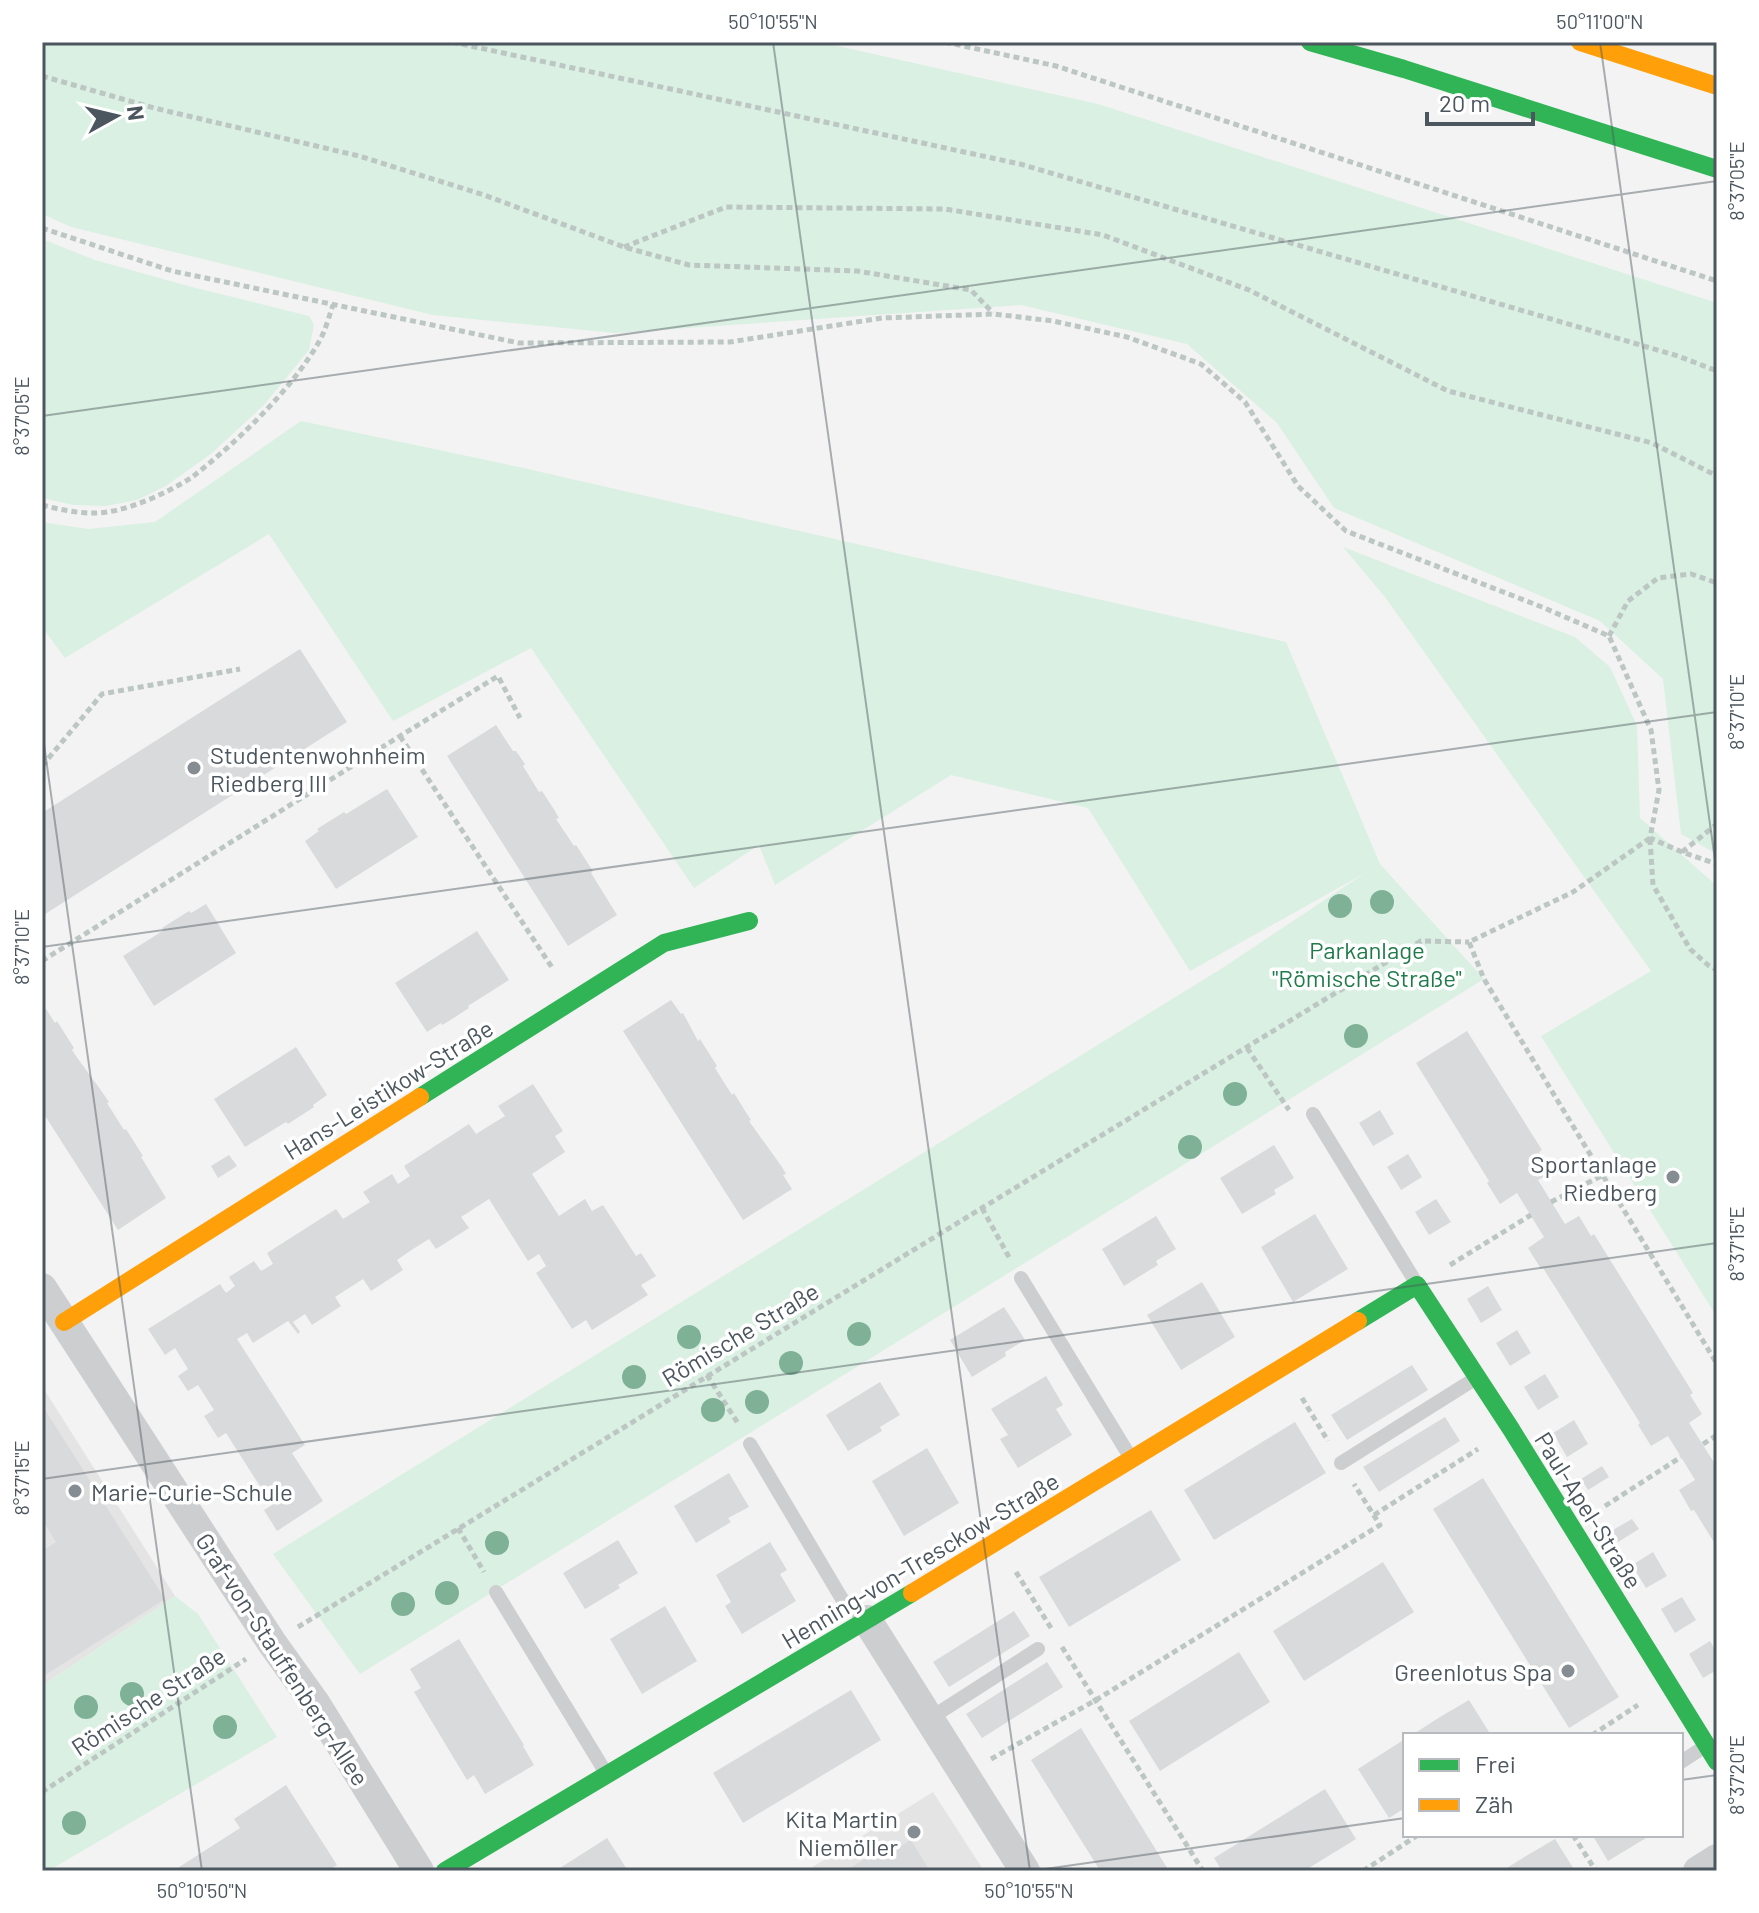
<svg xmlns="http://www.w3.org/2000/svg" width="1759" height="1913" viewBox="0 0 1759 1913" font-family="Barlow,sans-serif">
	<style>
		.education { fill: #e5e4e4 }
		.green { fill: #daf0e2 }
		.building { fill: #d9dadb }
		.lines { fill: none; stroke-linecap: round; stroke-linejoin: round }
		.path { stroke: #bcc6c3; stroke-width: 5; stroke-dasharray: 6 4; stroke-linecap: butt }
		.lane { stroke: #cdced0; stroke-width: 14 }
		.street { stroke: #cdced0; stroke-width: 30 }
		.fast { stroke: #30b455; stroke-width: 18 }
		.slow { stroke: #ff9f0a; stroke-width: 18 }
		.tree { fill: #7fb197 }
		.ticks { fill: none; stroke: #4b565e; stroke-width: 2; stroke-opacity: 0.45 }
		.poi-dot { fill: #868d92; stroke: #fff; stroke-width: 3 }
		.labels { text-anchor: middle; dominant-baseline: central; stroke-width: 7; stroke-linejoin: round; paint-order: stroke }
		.poi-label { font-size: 24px; fill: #4b565e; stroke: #fff; text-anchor: end }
		.park-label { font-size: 24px; fill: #207b4b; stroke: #fff }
		.street-label { font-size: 24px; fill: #4b565e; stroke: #fff }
		.neatline { fill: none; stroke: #4b565e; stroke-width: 3 }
		.ticks-label { font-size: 20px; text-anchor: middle; fill: #4b565e }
	</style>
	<rect width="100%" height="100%" fill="#f3f3f3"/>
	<path class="education" d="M42,1386L175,1596L42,1686Z
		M933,1792L984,1871H806Z"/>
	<path class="green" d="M42,42H820L1098,104L1717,303V854L1681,834L1663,679L1600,621L1334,508L1277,423L1187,344L1021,305L614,333L433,315L71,227L42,214Z
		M42,239L95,260L188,286L309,316L314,325L309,350L264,405L212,453L166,486L137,500L106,506L73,505L42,498Z
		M301,421L519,467L1286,642L1380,864L1484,979L360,1674L273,1554L1224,967L1365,873L1190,971L1088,808L951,775L775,885L759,845L694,888L531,648L393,721L269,534L65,658L42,627V522L88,529L155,522Z
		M1343,547L1575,637L1610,667L1637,726L1640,818L1717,886V1317L1541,1036L1651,971L1385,597Z
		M175,1596L198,1614L277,1737L48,1871H42V1686Z"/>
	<path class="building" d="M300,649L347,722L42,916V813Z
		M496,725L513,751H516L525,764L523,766L539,792L542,791L555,811L559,818L556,819L574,846L576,845L589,865L593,871L591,873L617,915L568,946L447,756Z
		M387,789L418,837L336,889L305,841L319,831L317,829L344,812L346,814Z
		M206,904L236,953L154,1006L123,956L164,930L162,928L189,911L191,913Z
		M477,931L509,980L468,1006L469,1008L449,1021L442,1025L441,1023L427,1032L395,983Z
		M671,1000L681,1014L683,1013L698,1041L700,1039L717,1066L715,1068L732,1095L734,1093L747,1114L751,1120L749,1121L782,1167L786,1174L783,1175L792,1189L743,1220L623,1031Z
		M46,1009L55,1023L57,1021L74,1048L72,1050L81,1063L100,1089L109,1102L107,1103L124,1130L126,1129L143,1156L141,1157L166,1198L118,1230L42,1111V1011Z
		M1467,1031L1542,1150L1539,1152L1551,1172L1538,1180L1565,1224L1579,1216L1591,1236L1594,1234L1693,1393L1690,1395L1702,1414L1689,1423L1717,1467V1547L1694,1510L1691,1511L1679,1490L1695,1480L1681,1457L1668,1436L1651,1446L1638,1425L1640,1423L1557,1290L1543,1268L1541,1269L1528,1248L1544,1237L1517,1193L1500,1204L1487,1183L1489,1181L1416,1063Z
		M296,1047L327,1095L313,1105L314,1107L288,1124L286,1122L245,1147L214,1099Z
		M533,1084L563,1131L555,1136L565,1152L532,1174L559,1216L585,1199L592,1211L603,1205L636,1256L641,1253L656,1276L641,1285L648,1295L592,1330L586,1320L572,1329L536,1273L546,1266L539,1254L528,1261L489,1199L461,1217L469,1228L436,1249L429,1239L413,1249L397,1260L403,1270L371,1291L363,1279L335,1297L341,1306L312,1325L305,1314L293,1322L300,1332L298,1334L288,1321L253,1343L247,1333L237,1339L305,1445L292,1453L323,1501L277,1531L264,1510L272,1505L226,1433L218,1438L204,1416L214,1410L198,1385L188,1391L178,1376L188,1369L175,1348L165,1355L148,1329L220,1284L226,1293L235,1286L229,1277L254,1261L261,1271L273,1264L267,1253L336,1209L343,1219L370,1202L363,1192L392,1174L398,1184L410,1176L404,1166L469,1124L476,1134L505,1116L498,1106Z
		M1380,1110L1394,1134L1373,1146L1359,1123Z
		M1274,1145L1294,1178L1274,1190L1276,1194L1242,1214L1220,1178Z
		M1408,1154L1422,1177L1401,1190L1387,1167Z
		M229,1155L237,1166L218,1178L211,1166Z
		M1436,1199L1451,1222L1429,1235L1415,1212Z
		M1315,1214L1348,1269L1293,1302L1261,1247Z
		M1156,1216L1176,1249L1156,1261L1158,1265L1124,1286L1102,1249Z
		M1202,1282L1235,1337L1181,1370L1147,1315Z
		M1488,1286L1502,1310L1481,1323L1467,1299Z
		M1004,1307L1025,1340L1005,1352L1006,1356L972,1377L950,1340Z
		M1517,1330L1531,1353L1510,1366L1496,1343Z
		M1412,1365L1428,1390L1347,1440L1331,1415Z
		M1545,1374L1559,1397L1538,1410L1524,1387Z
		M1046,1376L1063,1405L1056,1409L1072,1435L1018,1468L1000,1439L1008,1435L991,1409Z
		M880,1382L900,1415L880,1427L882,1431L848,1451L826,1415Z
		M42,1405L165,1599L42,1677V1551L56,1542L42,1519Z
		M1445,1417L1460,1441L1379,1492L1363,1467Z
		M1574,1420L1588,1444L1567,1457L1553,1433Z
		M1295,1422L1326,1473L1214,1540L1184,1490Z
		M927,1448L959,1503L904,1536L872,1481Z
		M1602,1466L1609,1477L1588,1490L1581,1479Z
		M729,1473L749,1507L728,1518L731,1522L696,1543L674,1506Z
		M1483,1478L1619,1697L1569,1728L1433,1509Z
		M1151,1510L1181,1560L1069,1627L1039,1577Z
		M1632,1519L1639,1529L1618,1542L1611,1531Z
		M618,1540L638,1573L618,1585L620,1588L585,1609L563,1573Z
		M770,1542L787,1570L780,1574L796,1601L742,1634L725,1606L731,1602L716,1575Z
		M1653,1552L1667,1576L1646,1588L1632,1565Z
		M1383,1562L1414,1612L1304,1681L1273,1631Z
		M1682,1597L1696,1620L1675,1633L1661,1609Z
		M665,1606L697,1661L642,1694L610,1639Z
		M1014,1611L1030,1636L949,1687L933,1662Z
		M459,1639L524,1745L523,1746L534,1765L485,1794L474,1775L467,1780L414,1692L421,1688L410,1669Z
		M1710,1641L1717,1653V1670L1703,1678L1689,1654Z
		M1239,1652L1270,1702L1160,1771L1129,1721Z
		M1047,1662L1063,1687L982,1738L966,1714Z
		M851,1690L881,1740L743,1823L713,1773Z
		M1469,1700L1491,1735H1412L1440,1717Z
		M1081,1728L1132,1811L1169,1871H1100L1099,1869L1031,1760Z
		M1405,1739V1808L1389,1818L1358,1769Z
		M286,1785L337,1865L328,1871H173L240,1828L234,1819Z
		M1325,1789L1356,1839L1304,1871H1222L1214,1858Z
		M1595,1835H1651L1608,1861L1593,1836Z
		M607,1838L628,1871H562L560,1868Z
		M1555,1839L1575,1871H1502L1526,1856Z
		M911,1840L930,1871H845L878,1851L882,1858Z"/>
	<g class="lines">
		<path class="path" d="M452,42L1020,164L1678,356L1717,371
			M945,42L1056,66L1717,281
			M42,76L154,108L359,156L484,195L624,247L689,265L857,271L971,290L993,313
			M42,228L172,271L519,343L730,342L882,318L994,314L1053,321L1127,337L1201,364L1245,402L1298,486L1346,531L1542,607L1609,636L1651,730L1659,790L1650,838L1682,852L1717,864
			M624,247L726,207L945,209L1103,235L1249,290L1448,391L1652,443L1717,476
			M42,505C58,509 75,513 91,513C123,514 165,494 191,478C236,443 292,390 320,340C326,329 329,316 333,305
			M1609,636L1628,601L1658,578L1691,574L1717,583
			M400,736L553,969
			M42,766L102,694L240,669
			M1650,838L1573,892L1469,942L1484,979L1717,1364
			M1650,839L1653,885L1690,949L1708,965L1717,970
			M1682,852L1717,824
			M42,961L400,736L498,676L520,718
			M1247,1048L1289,1110
			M1551,1202L1603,1175
			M982,1208L1010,1259
			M1450,1265L1531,1215
			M707,1375L739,1425
			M1302,1398L1328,1441
			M1703,1444L1717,1435
			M1605,1506L1681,1457
			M1374,1515L1478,1449
			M458,1528L484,1572
			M1016,1572L1051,1628
			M298,1627L982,1208L1421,941L1469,942
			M1062,1647L1203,1871
			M1592,1735L1638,1705
			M991,1759L1096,1700L1380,1525L1354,1484
			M42,1792L246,1659
			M1573,1835L1596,1871
			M1363,1871L1418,1835"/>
		<path class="lane" d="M1313,1114L1415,1281
			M1021,1278L1129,1455
			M750,1444L842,1599L863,1617
			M1341,1463L1473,1380
			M496,1592L606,1773
			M929,1719L1038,1649
			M1681,1762L1704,1747"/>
		<path class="street" d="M42,1288L272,1643L315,1703L419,1871
			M867,1620L1025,1871
			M1698,1871L1717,1859"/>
		<path class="fast" d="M1310,42L1404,69L1717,169
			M420,1097L664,943L749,921
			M1358,1321L1417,1285L1511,1429L1717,1762
			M445,1871L912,1593"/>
		<path class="slow" d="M1580,42L1717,86
			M64,1322L420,1097
			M912,1593L1358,1321"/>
	</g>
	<g class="tree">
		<circle cx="1382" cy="902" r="12"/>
		<circle cx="1340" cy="906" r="12"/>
		<circle cx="1356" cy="1036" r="12"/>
		<circle cx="1235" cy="1094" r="12"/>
		<circle cx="1190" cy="1147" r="12"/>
		<circle cx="859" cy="1334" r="12"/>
		<circle cx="689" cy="1337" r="12"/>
		<circle cx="791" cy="1363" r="12"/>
		<circle cx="634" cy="1377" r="12"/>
		<circle cx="757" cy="1402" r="12"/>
		<circle cx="713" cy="1410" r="12"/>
		<circle cx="497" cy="1543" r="12"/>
		<circle cx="447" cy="1593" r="12"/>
		<circle cx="403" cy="1604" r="12"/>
		<circle cx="132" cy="1694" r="12"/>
		<circle cx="86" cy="1707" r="12"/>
		<circle cx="225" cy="1727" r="12"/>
		<circle cx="74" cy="1823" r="12"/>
	</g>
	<path class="ticks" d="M773,42L1030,1871M1600,42L1717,874M42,416L1717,181M42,730L202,1871M42,947L1717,712M42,1479L1717,1243M1681,1780L1717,1775M1031,1871L1405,1818"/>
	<g class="poi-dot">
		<circle cx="194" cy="768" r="8"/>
		<circle cx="1673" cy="1177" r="8"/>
		<circle cx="75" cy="1491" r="8"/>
		<circle cx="1568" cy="1671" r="8"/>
		<circle cx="914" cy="1832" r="8"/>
	</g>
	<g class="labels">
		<g class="poi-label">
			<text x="210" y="754" text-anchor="start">Studentenwohnheim<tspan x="210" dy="28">Riedberg III</tspan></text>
			<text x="1657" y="1163">Sportanlage<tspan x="1657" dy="28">Riedberg</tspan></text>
			<text x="91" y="1491" text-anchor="start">Marie-Curie-Schule</text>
			<text x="1552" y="1671">Greenlotus Spa</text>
			<text x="898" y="1818">Kita Martin<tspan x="898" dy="28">Niemöller</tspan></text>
		</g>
		<g class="park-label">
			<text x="1367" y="949">Parkanlage<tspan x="1367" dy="28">"Römische Straße"</tspan></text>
		</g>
		<g class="street-label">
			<text transform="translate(388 1089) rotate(-32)">Hans-Leistikow-Straße</text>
			<text transform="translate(740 1334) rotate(-31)">Römische Straße</text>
			<text transform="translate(1589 1510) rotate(58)">Paul-Apel-Straße</text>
			<text transform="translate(920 1560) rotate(-31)">Henning-von-Tresckow-Straße</text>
			<text transform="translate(283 1659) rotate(57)">Graf-von-Stauffenberg-Allee</text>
			<text transform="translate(148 1701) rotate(-33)">Römische Straße</text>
		</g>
	</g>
	<rect width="1759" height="1913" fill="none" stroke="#ffffff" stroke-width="88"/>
	<rect x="1403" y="1733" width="280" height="104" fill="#ffffff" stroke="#b7bbbf" stroke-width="2"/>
	<rect x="1419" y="1759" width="40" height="12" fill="#30b455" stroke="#b7bbbf" stroke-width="2"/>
	<text x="1475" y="1773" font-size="24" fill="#4b565e">Frei</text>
	<rect x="1419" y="1799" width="40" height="12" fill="#ff9f0a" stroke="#b7bbbf" stroke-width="2"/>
	<text x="1475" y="1813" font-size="24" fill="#4b565e">Zäh</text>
	<g transform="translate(116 116) rotate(82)" stroke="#ffffff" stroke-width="6" paint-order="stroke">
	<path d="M0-6L14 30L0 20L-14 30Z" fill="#4b565e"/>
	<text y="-12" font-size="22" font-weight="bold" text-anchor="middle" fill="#4b565e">N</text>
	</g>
	<path d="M1427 112v12h106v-12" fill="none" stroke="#4b565e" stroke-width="4"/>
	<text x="1439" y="112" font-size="24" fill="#4b565e" stroke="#ffffff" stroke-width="6" paint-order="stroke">20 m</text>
	<rect x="44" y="44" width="1671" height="1825" class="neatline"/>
	<g class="ticks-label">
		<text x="773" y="29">50°10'55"N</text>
		<text x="1600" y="29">50°11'00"N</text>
		<text transform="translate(1737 181) rotate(-90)" y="7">8°37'05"E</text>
		<text transform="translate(22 416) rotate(-90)" y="7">8°37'05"E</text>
		<text transform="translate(1737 712) rotate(-90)" y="7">8°37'10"E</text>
		<text transform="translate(22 947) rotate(-90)" y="7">8°37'10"E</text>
		<text transform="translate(1737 1244) rotate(-90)" y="7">8°37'15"E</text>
		<text transform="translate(22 1478) rotate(-90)" y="7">8°37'15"E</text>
		<text transform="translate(1737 1775) rotate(-90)" y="7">8°37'20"E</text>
		<text x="202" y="1898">50°10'50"N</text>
		<text x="1029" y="1898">50°10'55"N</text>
	</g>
</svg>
